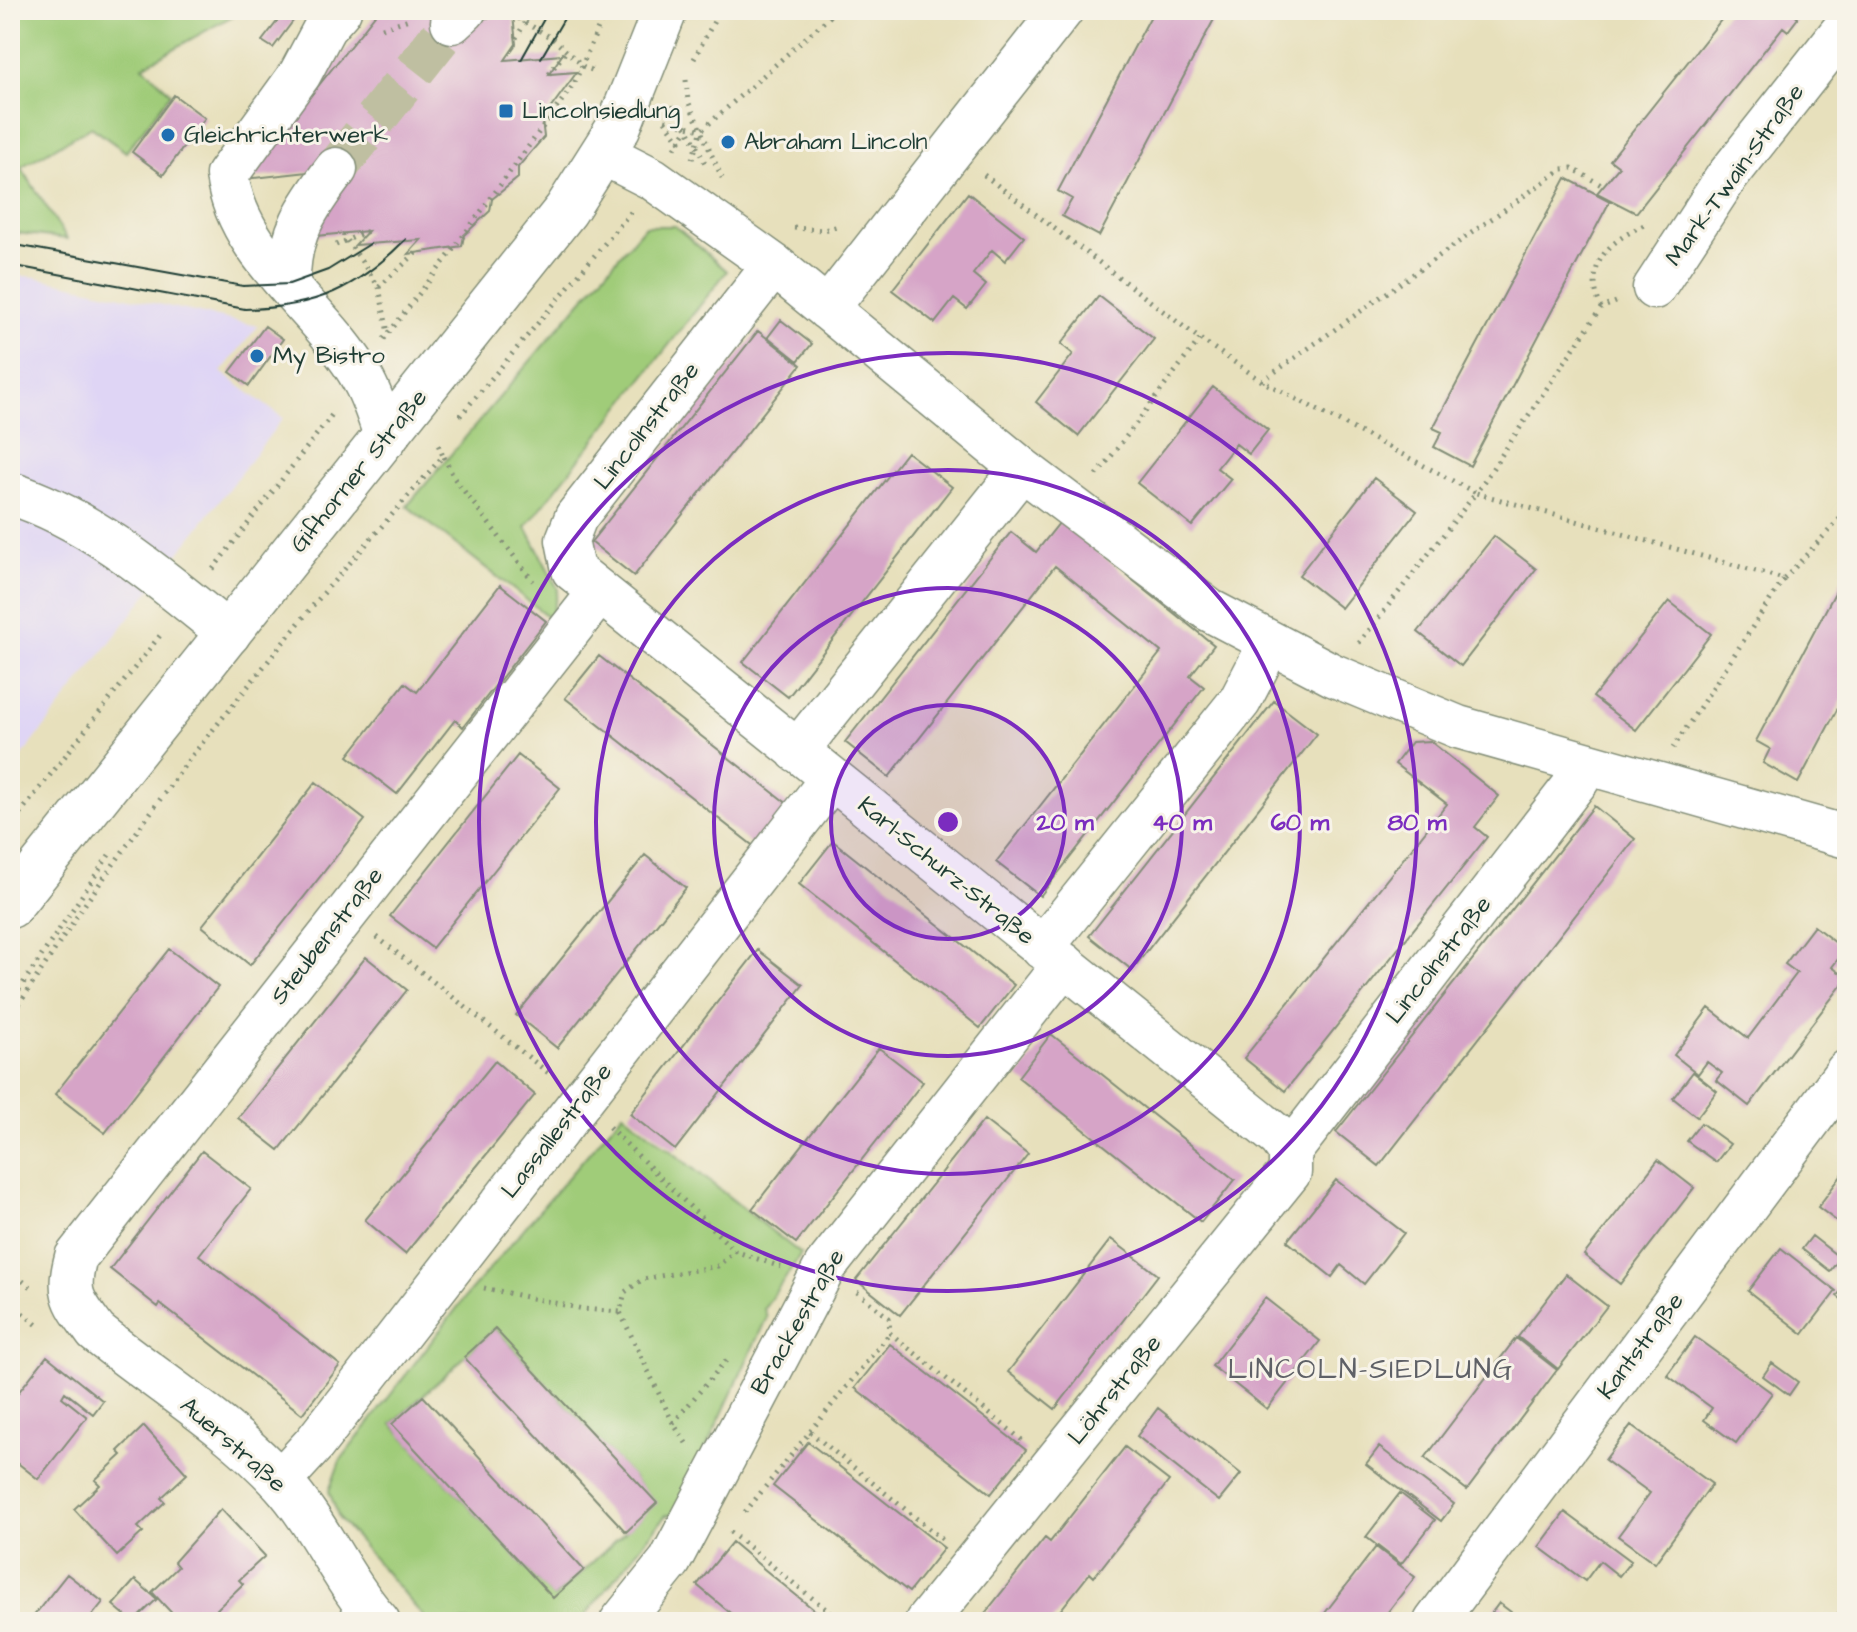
<svg xmlns="http://www.w3.org/2000/svg" width="1857" height="1632" viewBox="0 0 1857 1632" font-family="'Architects Daughter',sans-serif">
	<style>
		.built { fill: #dfd5f5 }
		.green { fill: #a0cc79; stroke: #608456; stroke-width: 2; fill-rule: evenodd }
		.building { fill: #d6a4c7 }
		.lines { fill: none; stroke-linecap: round; stroke-linejoin: round }
		.minor-tunnel { stroke: #bfbfa1; stroke-width: 42; stroke-dasharray: 42 21; stroke-linecap: butt }
		.minor-casing { stroke: #838e78; stroke-width: 45 }
		.major-casing { stroke: #838e78; stroke-width: 47 }
		.path { stroke: #838e78; stroke-width: 5; stroke-dasharray: 2 6; stroke-linecap: butt }
		.minor { stroke: #fff; stroke-width: 42 }
		.major { stroke: #fff; stroke-width: 44 }
		.tram { stroke: #1f3d34; stroke-width: 2 }
		.ring { fill: none; stroke: #7b2cbf; stroke-width: 4 }
		.poi-dot { fill: #1f6fb2; stroke: #f7f3e8; stroke-width: 3 }
		.labels { text-anchor: middle; dominant-baseline: central; stroke-width: 6; stroke-linejoin: round; paint-order: stroke }
		.poi-label { font-size: 24px; fill: #1f3d34; stroke: #f7f3e8; text-anchor: start }
		.street-label { font-size: 24px; fill: #1f3d34; stroke: #f7f3e8 }
		.quarter-label { font-size: 28px; letter-spacing: 2px; fill: #5f6167; stroke: #f7f3e8 }
		.centre { fill: #7b2cbf; stroke: #f7f3e8; stroke-width: 4 }
		.ring-label { font-size: 24px; text-anchor: middle; font-weight: bold; fill: #7b2cbf; stroke: #f7f3e8; stroke-width: 6; stroke-linejoin: round; paint-order: stroke }
	</style>
	<rect width="100%" height="100%" fill="#f7f3e8"/>
	<filter id="ink" filterUnits="userSpaceOnUse"><feTurbulence type="fractalNoise" baseFrequency=".0125" numOctaves="2"/><feDisplacementMap in="SourceGraphic" scale="16" xChannelSelector="R" yChannelSelector="G"/><feConvolveMatrix kernelMatrix="1 2 1 2 8 2 1 2 1" color-interpolation-filters="sRGB"/></filter>
	<filter id="wash" filterUnits="userSpaceOnUse"><feTurbulence type="fractalNoise" baseFrequency=".006" numOctaves="4" result="noise"/><feDisplacementMap in="SourceGraphic" scale="32" xChannelSelector="R" yChannelSelector="G"/><feGaussianBlur stdDeviation="1.8" result="paint"/><feColorMatrix in="noise" values="0 0 0 0 0 0 0 0 0 0 0 0 0 0 0 0 0 1.4 0 .05"/><feComposite in="paint" operator="in"/></filter>
	<g filter="url(#wash)">
		<rect width="100%" height="100%" fill="#e7e0bc"/>
		<path class="built" d="M10,275L35,277L258,326L221,372L283,418L10,772Z"/>
		<path class="green" d="M10,10H243L143,66L171,93L126,152L91,127L21,167L67,239L10,232Z
			M645,226H675L727,271L526,527L558,589L551,619L407,506Z
			M623,1113L801,1254L764,1309L767,1317L675,1515H666L580,1622H428L339,1518L329,1491L340,1461L467,1295ZM495,1329L656,1503L554,1598L392,1424Z"/>
		<g id="blocks">
			<path class="building" d="M286,10L299,13L273,48L262,41Z
				M379,10H448L452,22L513,15L516,44L505,60L562,55L549,74L577,72L542,120L544,137L518,167V178L492,199L490,211L464,235L462,246L408,254L421,240L355,245L368,231L305,237L353,167L244,179Z
				M1154,10H1219L1099,236L1062,216L1072,199L1058,191Z
				M1729,10H1789L1798,18L1788,31L1783,27L1636,213L1597,193L1619,167L1610,160Z
				M174,95L205,118L163,175L132,152Z
				M1566,178L1610,201L1470,466L1434,447L1442,432L1433,428Z
				M968,193L1024,237L1005,261L992,250L973,274L986,285L967,309L954,299L935,323L892,290Z
				M1099,296L1154,339L1078,436L1036,402L1073,354L1061,344Z
				M781,320L812,344L798,361L768,337Z
				M265,326L283,339L249,386L230,372Z
				M758,331L801,365L634,576L591,542Z
				M10,362L20,370L10,384Z
				M1213,387L1268,430L1249,454L1236,444L1217,468L1231,479L1192,526L1137,483Z
				M907,452L952,487L788,697L743,662Z
				M1374,478L1417,511L1341,608L1299,575Z
				M1060,522L1214,645L1190,676L1204,687L1040,896L996,862L1161,652L1055,566L889,777L845,742L1011,532L1036,552Z
				M1494,536L1536,569L1461,666L1418,632Z
				M1847,570V691L1798,783L1763,763L1770,749L1756,741Z
				M500,585L546,621L463,727L455,720L397,794L348,756L405,683L417,692Z
				M1669,601L1711,634L1636,730L1593,697Z
				M599,656L789,805L756,848L565,698Z
				M1274,701L1317,734L1132,970L1089,936Z
				M1430,741L1499,796L1475,827L1487,837L1285,1091L1244,1058L1447,804L1395,764L1412,742Z
				M518,755L560,788L432,948L390,916Z
				M316,782L365,820L250,965L202,926Z
				M1594,806L1635,839L1379,1166L1336,1132Z
				M833,841L1014,985L980,1028L799,884Z
				M645,855L686,888L557,1048L516,1015Z
				M1814,926L1845,950L1832,967L1847,978L1749,1106L1716,1080L1722,1073L1707,1062L1698,1074L1674,1055L1709,1008L1748,1038L1797,973L1785,964Z
				M169,949L218,987L105,1133L55,1094Z
				M758,950L803,985L675,1150L630,1114Z
				M366,957L407,990L279,1150L238,1118Z
				M1051,1034L1235,1180L1201,1222L1018,1077Z
				M879,1048L923,1082L796,1243L752,1209Z
				M495,1061L535,1095L405,1254L365,1220Z
				M1693,1072L1717,1091L1697,1117L1673,1098Z
				M984,1120L1028,1154L900,1315L856,1280Z
				M1701,1123L1730,1144L1716,1162L1687,1141Z
				M202,1151L251,1189L199,1255L340,1365L302,1414L160,1304L158,1307L110,1269Z
				M1658,1160L1694,1188L1620,1284L1584,1255Z
				M1847,1168V1229L1818,1207Z
				M1336,1180L1404,1233L1364,1284L1341,1265L1332,1277L1287,1241Z
				M1812,1236L1840,1258L1830,1271L1802,1249Z
				M1111,1239L1158,1275L1055,1409L1008,1372Z
				M1781,1248L1836,1291L1803,1334L1748,1291Z
				M1566,1274L1607,1306L1558,1369L1518,1337Z
				M1847,1283V1303L1837,1296Z
				M1265,1298L1320,1341L1267,1409L1212,1366Z
				M495,1329L657,1503L626,1532L464,1357Z
				M1695,1337L1772,1393L1736,1443L1704,1420L1712,1408L1667,1375Z
				M1516,1338L1557,1370L1467,1490L1425,1458Z
				M890,1344L1026,1450L991,1494L855,1388Z
				M47,1356L103,1401L93,1414L65,1392L62,1397L87,1417L38,1479L10,1457V1403Z
				M1772,1363L1798,1382L1789,1395L1763,1376Z
				M423,1396L584,1570L553,1598L392,1424Z
				M1158,1408L1241,1474L1219,1501L1137,1436Z
				M1631,1425L1712,1484L1655,1563L1618,1536L1650,1493L1605,1460Z
				M144,1426L187,1474L161,1498L165,1502L138,1527L143,1532L117,1556L74,1509L100,1485L95,1480L122,1455L118,1451Z
				M808,1442L944,1548L909,1592L773,1486Z
				M1125,1447L1169,1481L1094,1577L1090,1573L1051,1622H978L1045,1538L1050,1542Z
				M1379,1447L1454,1504L1441,1521L1366,1464Z
				M1400,1493L1435,1520L1401,1564L1366,1537Z
				M221,1509L265,1556L239,1580L243,1584L217,1609L222,1614L213,1622H180L152,1592L178,1567L174,1562Z
				M1565,1512L1631,1561L1619,1576L1600,1561L1585,1581L1539,1547Z
				M732,1542L764,1569L829,1622H742L729,1612L697,1585Z
				M1376,1547L1415,1577L1380,1622H1318Z
				M67,1574L103,1602L87,1622H29Z
				M135,1580L157,1599L133,1622L113,1605Z
				M1499,1603L1524,1622H1485Z"/>
		</g>
	</g>
	<g filter="url(#ink)">
		<use href="#blocks" fill-opacity="0" stroke="#838e78" stroke-width="2"/>
		<g class="lines">
			<path class="minor-tunnel" d="M336,169L452,22"/>
			<g class="minor-casing">
				<path id="minor" d="M340,10L325,27L300,74L227,175C238,258 325,310 363,380C373,397 379,419 386,438
					M452,22L465,10
					M604,154L653,179L774,265L1022,469L1209,610L1333,675L1458,727L1847,837
					M774,265L576,517L567,540L573,570L1280,1138L1290,1152
					M289,284C288,234 307,207 336,169
					M1654,288L1726,178L1847,25
					M827,309L1062,10
					M10,493C94,520 161,579 229,634
					M797,751L1022,469
					M1042,948L1240,701L1270,643
					M1290,1152L1578,780L1585,765
					M280,1481L314,1444L832,778
					M379,1622C341,1579 320,1525 281,1482C230,1426 155,1380 96,1332C73,1300 66,1295 76,1257L598,594
					M621,1622L670,1561L825,1267L1064,964
					M926,1622L1290,1172V1152
					M1435,1622L1847,1071"/>
			</g>
			<g class="major-casing">
				<path id="major" d="M10,906L566,210L618,128L665,10"/>
			</g>
			<path class="path" d="M505,10L553,39L584,67L597,72
				M382,28L412,18
				M516,38L525,23
				M694,59L720,10
				M549,74L567,50
				M686,80L688,101L722,178
				M671,106L688,129L706,165
				M665,120L701,130
				M665,121L681,142
				M675,148L688,129
				M692,159L702,130L837,10
				M984,175L1200,339L1262,381L1476,493L1359,643
				M794,228L824,230L839,226
				M343,234L379,287L388,333
				M336,245L368,231
				M379,287L416,253
				M1616,302L1601,308L1476,493L1784,579L1673,748
				M1601,308C1583,264 1608,242 1644,225
				M384,339L450,254L574,84L606,10
				M1262,381L1562,169L1572,168L1603,186
				M460,416L631,212
				M444,457L454,478L533,581
				M1097,475L1200,339
				M213,569L334,412
				M1784,579L1847,511
				M10,826L162,633
				M377,937L551,1075
				M10,1003L111,852
				M10,1018L85,904L187,762L315,603L443,456L437,442
				M609,1127L735,1251L781,1267
				M10,1271L33,1289
				M484,1288L583,1309L620,1312
				M857,1292L889,1318L890,1333L1022,1440
				M10,1303L41,1328
				M673,1423L620,1312L625,1292L643,1279L718,1266L735,1251
				M810,1432L943,1540
				M686,1443L673,1423L729,1357
				M745,1512L890,1333
				M730,1532L842,1622
				M1834,1622L1847,1604"/>
			<use href="#minor" class="minor"/>
			<use href="#major" class="major"/>
			<path class="tram" d="M541,58L569,10
				M521,60L549,10
				M10,244L243,286L289,284L328,270L370,244
				M10,265L245,309C315,308 358,288 406,239"/>
		</g>
	</g>
	<circle cx="948" cy="822" r="117" fill="#7b2cbf" fill-opacity=".12"/>
	<g class="ring">
		<circle cx="948" cy="822" r="117"/>
		<circle cx="948" cy="822" r="234"/>
		<circle cx="948" cy="822" r="352"/>
		<circle cx="948" cy="822" r="469"/>
	</g>
	<g class="poi-dot">
		<rect x="498" y="103" width="16" height="16" rx="4"/>
		<circle cx="168" cy="135" r="8"/>
		<circle cx="728" cy="142" r="8"/>
		<circle cx="257" cy="356" r="8"/>
	</g>
	<g class="labels">
		<g class="poi-label">
			<text x="522" y="111">Lincolnsiedlung</text>
			<text x="184" y="135">Gleichrichterwerk</text>
			<text x="744" y="142">Abraham Lincoln</text>
			<text x="273" y="356">My Bistro</text>
		</g>
		<g class="street-label">
			<text transform="translate(1735 175) rotate(-54)">Mark-Twain-Straße</text>
			<text transform="translate(647 426) rotate(-52)">Lincolnstraße</text>
			<text transform="translate(359 471) rotate(-51)">Gifhorner Straße</text>
			<text transform="translate(946 871) rotate(39)">Karl-Schurz-Straße</text>
			<text transform="translate(327 936) rotate(-52)">Steubenstraße</text>
			<text transform="translate(1439 960) rotate(-52)">Lincolnstraße</text>
			<text transform="translate(557 1131) rotate(-52)">Lassallestraße</text>
			<text transform="translate(798 1322) rotate(-60)">Brackestraße</text>
			<text transform="translate(1641 1346) rotate(-53)">Kantstraße</text>
			<text transform="translate(1115 1390) rotate(-51)">Löhrstraße</text>
			<text transform="translate(233 1445) rotate(41)">Auerstraße</text>
		</g>
		<g class="quarter-label">
			<text x="1371" y="1369">LINCOLN-SIEDLUNG</text>
		</g>
	</g>
	<circle cx="948" cy="822" r="12" class="centre"/>
	<g class="ring-label">
		<text x="1065" y="830">20 m</text>
		<text x="1182" y="830">40 m</text>
		<text x="1300" y="830">60 m</text>
		<text x="1417" y="830">80 m</text>
	</g>
	<rect width="1857" height="1632" fill="none" stroke="#f7f3e8" stroke-width="40"/>
</svg>
